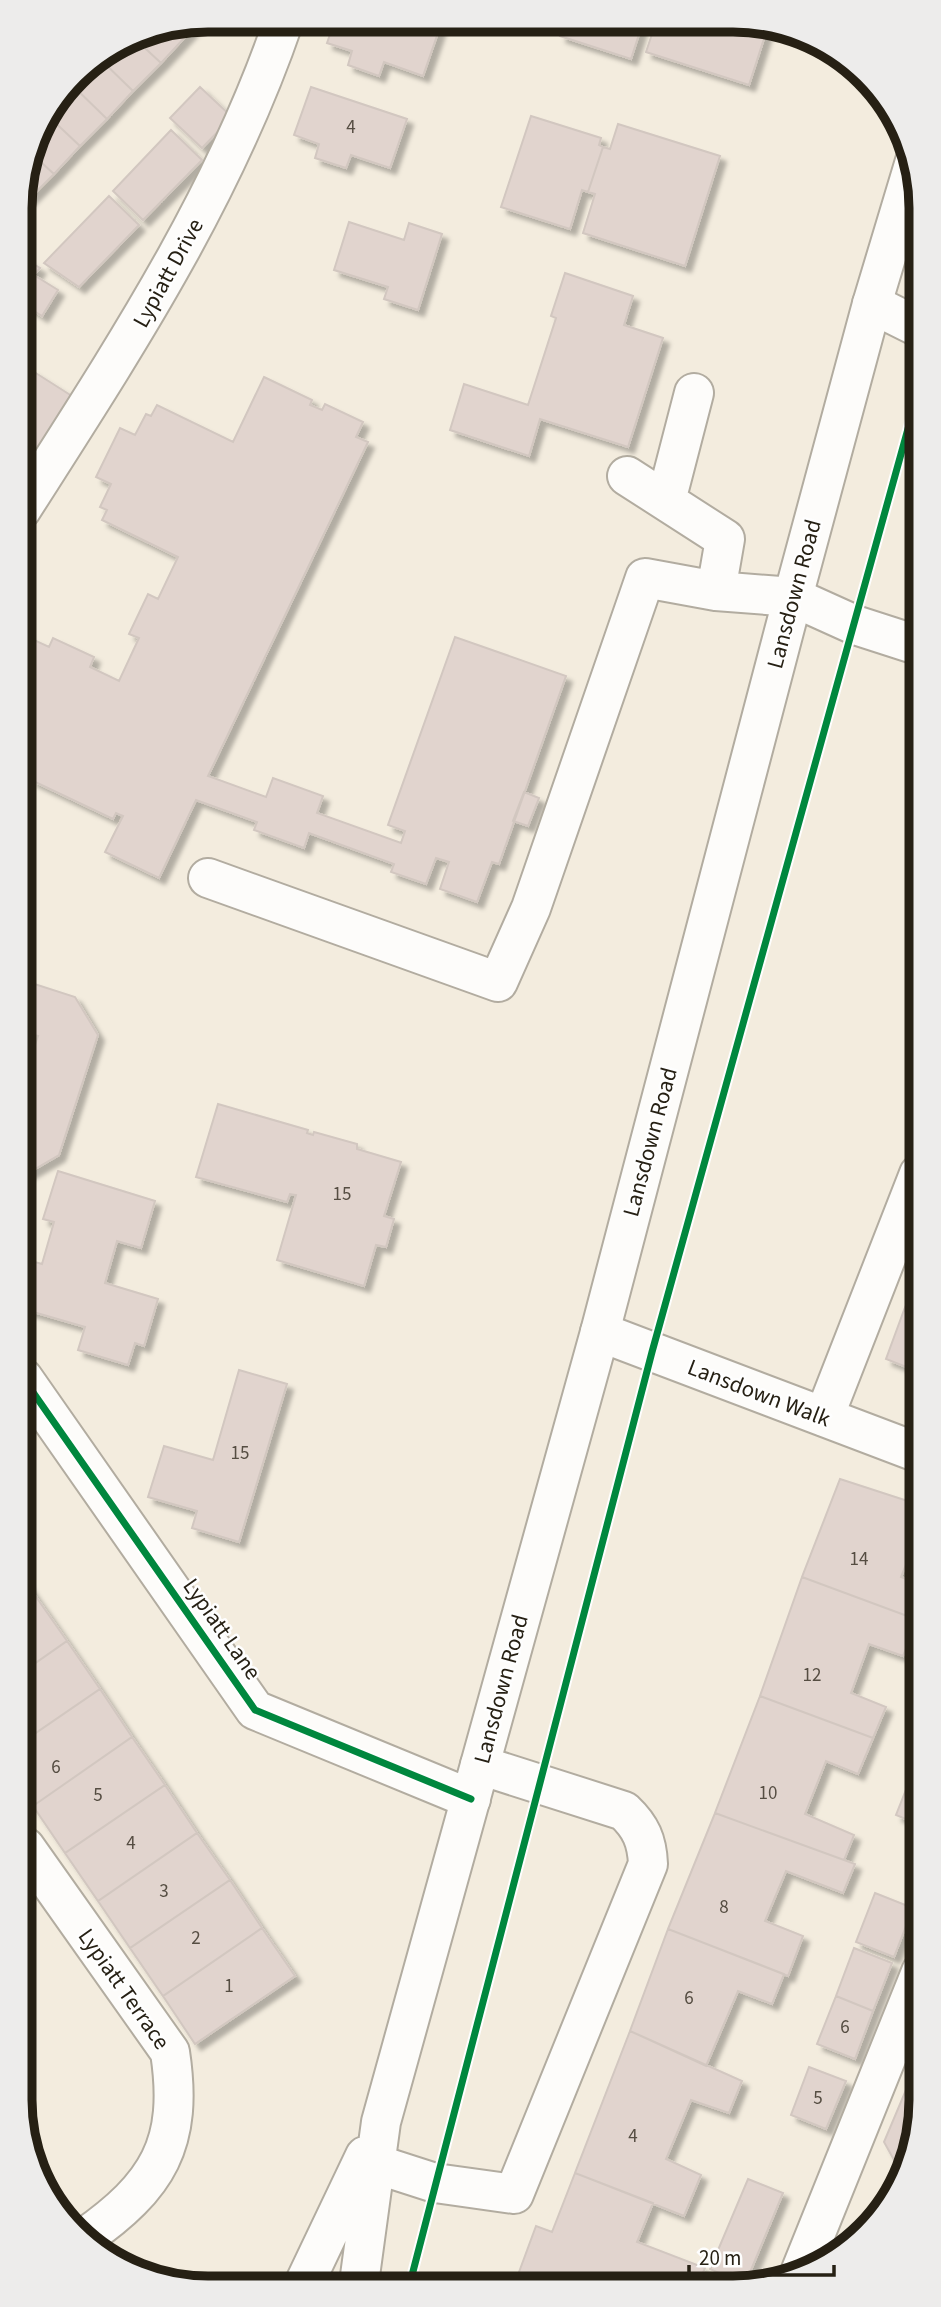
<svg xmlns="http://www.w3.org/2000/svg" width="941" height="2307" viewBox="0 0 941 2307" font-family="'Source Sans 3',sans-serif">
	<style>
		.building { fill: #e1d4ce; stroke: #d2c7c0; stroke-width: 2; filter: url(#shadow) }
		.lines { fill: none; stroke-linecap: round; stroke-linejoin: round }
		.minor-casing { stroke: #b2aca0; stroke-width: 42 }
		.highway-casing { stroke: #b2aca0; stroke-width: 42 }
		.minor { stroke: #fdfcfa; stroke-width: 38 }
		.highway { stroke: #fdfcfa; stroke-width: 38 }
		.cycleway-casing { stroke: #fefefe; stroke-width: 11 }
		.cycleway { stroke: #00873e; stroke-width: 7 }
		.labels { text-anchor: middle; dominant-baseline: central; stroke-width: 5; stroke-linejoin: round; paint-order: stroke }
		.number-label { font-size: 19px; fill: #554d42 }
		.street-label { font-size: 23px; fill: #262014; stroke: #fefefe }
		.rim { fill: none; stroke: #262014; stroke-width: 9 }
	</style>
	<defs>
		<filter id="shadow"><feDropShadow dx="6" dy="6" stdDeviation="2" flood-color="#0004"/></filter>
	</defs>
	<rect width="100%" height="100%" fill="#f3ecde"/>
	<path class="building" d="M201,20L187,35L177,25Z
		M335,20L421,21L440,27L423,76L384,62L379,76L348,65L352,51L327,43Z
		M565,21L649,22L648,26L642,25L631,59L560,36Z
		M649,22L769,23L749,85L646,52L654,28L648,26Z
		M177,25L187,35L161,63L132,36Z
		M132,36L161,63L133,91L98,57Z
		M98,57L133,91L107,119L70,83L83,66Z
		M70,83L107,119L80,146L46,114Z
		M200,87L232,117L202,148L170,118Z
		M311,87L407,119L390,168L351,155L346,168L315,158L319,144L294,135Z
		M46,114L80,146L54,174L31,153L39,124Z
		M531,116L601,138L599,145L603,147L588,192L582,190L570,229L501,207Z
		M618,124L720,156L685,266L583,233L595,194L588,192L603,147L610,149Z
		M171,130L202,160L143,220L113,191Z
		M31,153L54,174L26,202L20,194Z
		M109,196L139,225L79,287L44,263Z
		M349,222L404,240L409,223L442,234L418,310L384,299L388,287L334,270Z
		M20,256L40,268L34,275L58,290L42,316L20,302Z
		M565,273L633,296L624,325L663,338L628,447L540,419L529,456L450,430L464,384L528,405L556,318L551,316Z
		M31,370L75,398L21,480L20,386Z
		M264,377L312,400L310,405L322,410L325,404L363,422L356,437L368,442L208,776L266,797L273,778L323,796L317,813L401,843L405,831L388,825L455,637L566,676L499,864L492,862L477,902L440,889L449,862L436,858L426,884L391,872L394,864L309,833L304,848L254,830L257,822L196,800L159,878L105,852L123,816L116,813L113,819L31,780L34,774L24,768L21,774V634L49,647L53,638L94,657L90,667L119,681L139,638L129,634L148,594L158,599L178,557L102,520L107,510L100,507L111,484L96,477L120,428L135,435L146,414L151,416L157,405L233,442Z
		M524,792L539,798L528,826L513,821Z
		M22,980L75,997L98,1035L59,1155L23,1176L22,1083L38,1036L22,1032Z
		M218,1104L308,1130L307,1133L313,1135L314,1132L357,1144V1149L401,1162L384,1216L394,1219L386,1247L376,1245L364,1286L277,1260L296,1195L290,1194L287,1202L196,1177Z
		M58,1171L155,1201L141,1248L117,1241L105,1283L158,1299L144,1346L135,1343L128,1365L78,1350L85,1327L23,1309V1287L31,1261L42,1264L54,1222L43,1219Z
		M919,1274V1316L904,1310Z
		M904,1310L919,1316V1372L886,1359Z
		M239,1370L287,1384L239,1542L192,1528L197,1511L148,1497L164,1446L213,1460Z
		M840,1479L920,1505V1541L916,1540L901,1577L920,1585L918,1620L802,1577Z
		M802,1577L918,1620L903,1656L869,1644L851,1693L886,1707L873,1738L760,1696Z
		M24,1579L34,1594L24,1600Z
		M34,1594L67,1641L24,1671V1600Z
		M67,1641L100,1689L24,1741V1671Z
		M100,1689L132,1737L33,1806L24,1794V1741Z
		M760,1696L873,1738L858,1774L826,1761L805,1814L854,1835L844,1860L715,1813Z
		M132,1737L165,1785L65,1853L33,1806Z
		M920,1754V1775L913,1772Z
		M913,1772L920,1775V1825L896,1815Z
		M165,1785L197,1833L98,1901L65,1853Z
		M715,1813L855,1864L843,1893L786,1871L765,1921L803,1936L788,1976L668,1929Z
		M197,1833L230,1880L130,1948L98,1901Z
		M230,1880L262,1928L163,1996L130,1948Z
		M875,1893L913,1908L894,1957L856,1942Z
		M262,1928L295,1976L195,2044L163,1996Z
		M668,1929L784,1974L772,2004L738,1991L706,2066L630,2031Z
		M854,1948L892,1963L873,2011L836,1996Z
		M836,1996L873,2011L855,2059L817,2044Z
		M630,2031L742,2081L729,2113L691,2100L666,2159L701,2175L684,2216L575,2173Z
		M921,2054V2088L913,2075Z
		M809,2067L846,2081L826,2129L791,2115Z
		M911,2078L921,2096V2112L910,2160L898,2167L884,2142Z
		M575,2173L653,2203L637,2242L705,2268L699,2282L515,2283L536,2226L552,2232Z
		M748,2179L783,2193L746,2282H739L710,2269Z
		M883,2205L885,2208L875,2223L865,2230L859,2220Z"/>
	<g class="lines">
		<g class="minor-casing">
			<path id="minor" d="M872,304L916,326
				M627,476L725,539L716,591
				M666,501L694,393
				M21,510C123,350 222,201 284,20
				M208,878L498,982L531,908L645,578L716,591L793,597L855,625L917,645
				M600,1332L919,1453
				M23,1378L255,1710L471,1799
				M824,1417L919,1174
				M25,1847L170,2052C184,2144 158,2186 84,2238
				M376,2164L435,2183L514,2194L648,1864C647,1841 641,1827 624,1811L480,1765
				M801,2270L921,1972"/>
		</g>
		<g class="highway-casing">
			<path id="highway" d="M359,2283L381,2122L600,1332L793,597L872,304L915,161
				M304,2284L365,2156"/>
		</g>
		<use href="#minor" class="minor"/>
		<use href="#highway" class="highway"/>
		<g class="cycleway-casing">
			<path id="cycleway" d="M23,1378L255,1710L471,1799
				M410,2283L652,1352L916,400"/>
		</g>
		<use href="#cycleway" class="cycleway"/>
	</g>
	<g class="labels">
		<g class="number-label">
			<text x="351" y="127">4</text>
			<text x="342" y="1194">15</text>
			<text x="240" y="1453">15</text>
			<text x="859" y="1559">14</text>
			<text x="812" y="1675">12</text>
			<text x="56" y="1767">6</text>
			<text x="768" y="1793">10</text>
			<text x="98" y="1795">5</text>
			<text x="131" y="1843">4</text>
			<text x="164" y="1891">3</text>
			<text x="724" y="1907">8</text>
			<text x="196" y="1938">2</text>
			<text x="229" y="1986">1</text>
			<text x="689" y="1998">6</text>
			<text x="845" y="2027">6</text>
			<text x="818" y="2098">5</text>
			<text x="633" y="2136">4</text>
		</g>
		<g class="street-label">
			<text transform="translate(168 273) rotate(-61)">Lypiatt Drive</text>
			<text transform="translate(794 594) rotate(-75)">Lansdown Road</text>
			<text transform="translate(650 1142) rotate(-75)">Lansdown Road</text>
			<text transform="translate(759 1393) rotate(21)">Lansdown Walk</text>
			<text transform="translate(222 1629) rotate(55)">Lypiatt Lane</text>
			<text transform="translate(501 1689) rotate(-75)">Lansdown Road</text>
			<text transform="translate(124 1989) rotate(55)">Lypiatt Terrace</text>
		</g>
	</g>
	<path d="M0 0H941V2307H0ZM208 32H733A176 176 0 0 1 909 208V2100A176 176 0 0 1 733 2276H208A176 176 0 0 1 32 2100V208A176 176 0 0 1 208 32Z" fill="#edeceb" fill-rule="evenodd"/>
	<path class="rim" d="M208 32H733A176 176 0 0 1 909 208V2100A176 176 0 0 1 733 2276H208A176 176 0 0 1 32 2100V208A176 176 0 0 1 208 32Z"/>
	<path d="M689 2265v10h145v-10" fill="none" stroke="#262014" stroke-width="3.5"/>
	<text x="699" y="2265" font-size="21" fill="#262014" stroke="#fefefe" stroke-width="5" paint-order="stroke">20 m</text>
</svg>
